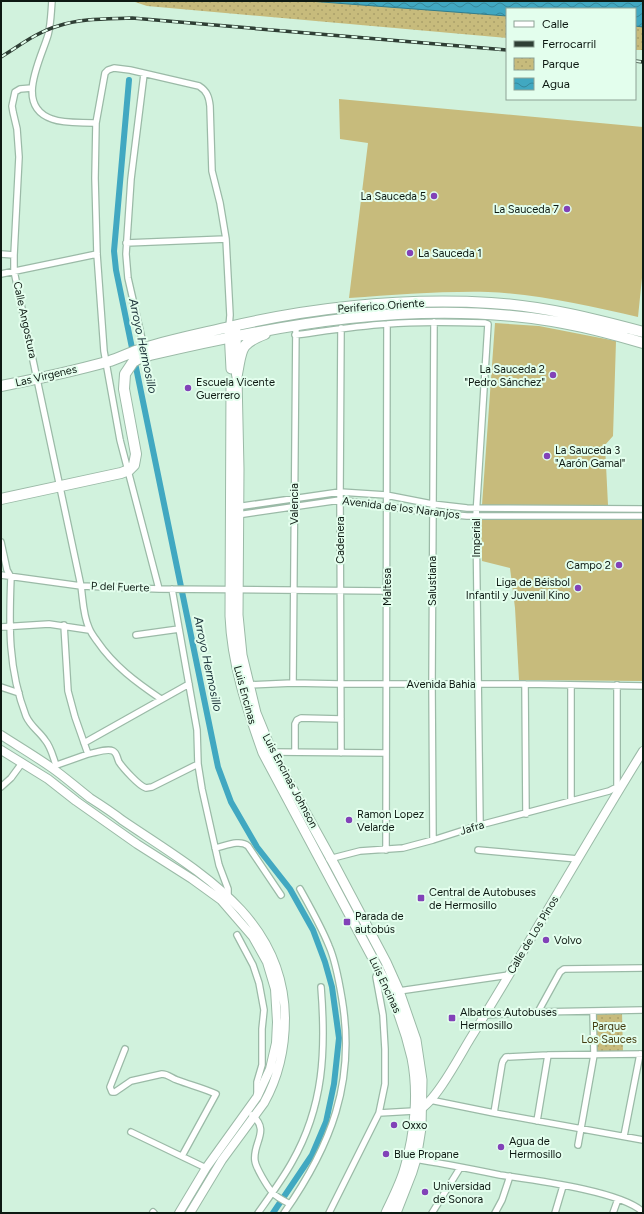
<svg xmlns="http://www.w3.org/2000/svg" width="644" height="1214" viewBox="0 0 644 1214" font-family="Figtree,sans-serif">
	<style>
		.grass { fill: #c7bb7c }
		.park { fill: url(#park-dots) }
		.water { fill: url(#water-waves); stroke: #317d8c }
		.lines { fill: none; stroke-linecap: round; stroke-linejoin: round }
		.canal { stroke: #41a8c1; stroke-width: 6 }
		.street-casing { stroke: #9bbaa7; stroke-width: 8 }
		.secondary-casing { stroke: #9bbaa7; stroke-width: 10 }
		.primary-casing { stroke: #9bbaa7; stroke-width: 11 }
		.highway-casing { stroke: #9bbaa7; stroke-width: 12 }
		.street { stroke: #fff; stroke-width: 5.5 }
		.secondary { stroke: #fff; stroke-width: 8 }
		.primary { stroke: #fff; stroke-width: 9 }
		.highway { stroke: #fff; stroke-width: 10 }
		.rail-casing { stroke: #2f3f35; stroke-width: 3.5 }
		.rail { stroke: #e3feed; stroke-width: 2; stroke-dasharray: 6; stroke-linecap: butt }
		.poi-dot { fill: #8242b8; stroke: #e3feed; stroke-width: 1.5 }
		.labels { text-anchor: middle; dominant-baseline: central; stroke-width: 4; stroke-linejoin: round; paint-order: stroke }
		.poi-label { font-size: 11px; fill: #0d1912; stroke: #e3feed; text-anchor: start }
		.street-label { font-size: 11px; fill: #0d1912; stroke: #e3feed }
		.park-label { font-size: 11px; fill: #443c10; stroke: #e3feed }
		.water-label { font-size: 12px; font-style: italic; fill: #1b3238; stroke: #e3feed }
	</style>
	<defs>
		<pattern id="park-dots" width="8" height="8" patternUnits="userSpaceOnUse"><rect width="8" height="8" fill="#c7bb7c"/><path d="M2 2h.1M6 6h.1" fill="none" stroke="#aaa06a" stroke-width="1.8" stroke-linecap="round"/></pattern>
		<pattern id="water-waves" width="16" height="10" patternUnits="userSpaceOnUse"><rect width="16" height="10" fill="#41a8c1"/><path d="M0 5q4-4 8 0t8 0" fill="none" stroke="#35889b"/></pattern>
	</defs>
	<rect width="100%" height="100%" fill="#d1f2dd"/>
	<path class="grass" d="M339,99L643,127V268L638,317C589,306 539,294 488,292C442,291 395,295 349,298L368,143L340,139Z
		M495,323L539,326L616,341L613,436L605,445L608,505H482Z
		M643,518V681L519,680L515,608L510,568L482,561L481,519Z"/>
	<path class="park" d="M132,1H643V50H635V9H507V38L147,6Z
		M596,1012H622L623,1052L596,1053Z"/>
	<path class="water" d="M309,1H643V27L635,26V9H507V16Z"/>
	<g class="lines">
		<path class="canal" d="M129,80L114,251L116,270L218,767L231,802L257,847L290,889L313,930L325,962L332,987L339,1038L334,1084L326,1122L312,1155L273,1213"/>
		<g class="street-casing">
			<path id="street" d="M52,1C51,12 51,24 48,35C41,59 14,106 52,119C65,124 82,122 96,123
				M32,88L20,89L15,92L12,106L13,112L17,129L19,157L14,255V271L81,586C83,600 83,615 89,628C91,633 94,637 97,641C114,666 136,682 161,699
				M126,243L226,239
				M1,254L14,255
				M1,274L97,254
				M295,335C325,331 356,326 387,324C420,321 452,322 485,323L488,324L476,516L480,825
				M144,348L128,278L126,254L131,179L144,74
				M236,507L340,492L386,495L432,504L467,508L643,509
				M237,515L340,500L433,513L467,516H643
				M1,542L7,570L11,577C9,626 8,669 26,716C31,727 39,731 45,740C51,747 53,757 56,765
				M1,575L81,586L159,589L387,591
				M159,589L120,440L104,351L97,254L95,178L96,123L105,73L108,70L114,68L130,70L199,86C207,91 209,97 210,106L212,171L220,203L226,239L230,315L229,327
				M172,589L197,730L198,764L202,789L219,865L228,889V897
				M1,627L49,624L89,630
				M136,635L179,629
				M293,683L296,324
				M525,684L526,814
				M247,685L293,683L340,684H525L643,686
				M617,685V787
				M1,687L19,693
				M84,743L189,684
				M271,752L386,753
				M295,752V724L297,720L301,718L341,719
				M341,753L340,492L341,328
				M88,754C95,753 107,748 113,751C117,753 117,758 119,762C123,768 139,786 146,788L152,787L198,764
				M54,766L88,754L75,717L68,691L64,625
				M1,787L11,778L22,763
				M571,801V685
				M433,840L432,684L434,322
				M215,848C225,846 240,839 248,846L281,895
				M386,850L387,324
				M478,850L578,859
				M329,859L360,851L403,848L433,840L480,825L609,791L617,787H621
				M237,935L253,965L259,983L264,1010L262,1029V1065L257,1082V1095
				M399,991L509,975
				M538,1012L560,972L564,969L643,968
				M485,1015L538,1012L643,1010
				M125,1049L110,1087L112,1092H115L131,1081L162,1074C168,1074 171,1078 177,1080C190,1085 203,1088 216,1094L182,1156
				M430,1100L494,1113L643,1140
				M379,1113L414,1111
				M494,1113L502,1064L503,1061L506,1057L548,1055L643,1054
				M252,1115C271,1131 252,1143 255,1161C256,1168 267,1186 272,1192C276,1197 284,1201 290,1204
				M537,1121L548,1055
				M131,1132L206,1168
				M624,1136L640,1054
				M578,1145L594,1055L593,1011
				M413,1159C442,1163 471,1169 500,1175C533,1180 621,1191 643,1212
				M153,1212L154,1213
				M258,1213C270,1196 282,1180 292,1162C324,1106 326,1050 321,987
				M284,1213C331,1146 356,1082 342,999C339,981 336,962 329,946C321,926 310,907 300,889
				M329,1213L379,1113L385,1084V1049L383,1015L376,977L379,969
				M432,1213L460,1168
				M495,1213L502,1200L510,1176
				M555,1213L563,1186
				M613,1213L618,1199"/>
		</g>
		<g class="secondary-casing">
			<path id="secondary" d="M1,735C18,746 35,756 52,768C65,777 77,788 90,798C101,805 112,812 122,820C197,871 284,916 285,1018C285,1047 278,1078 264,1103L222,1160L190,1213
				M1,750L48,779L76,801L137,844L192,879L221,900L253,937L267,962L275,989L277,1022L276,1043L270,1069L257,1097L206,1168L179,1213
				M419,1110C436,1101 459,1057 470,1039C529,944 584,846 643,751"/>
		</g>
		<g class="primary-casing">
			<path id="primary" d="M229,330L231,369
				M236,331L239,469L238,615L242,655L256,713L272,752L335,866L386,962L399,991L416,1040L422,1080L421,1128L416,1159L412,1172L396,1213
				M231,384L230,616C232,664 247,708 263,753L386,983C397,1007 406,1032 412,1058C419,1093 415,1134 405,1168C401,1183 393,1198 386,1213"/>
		</g>
		<g class="highway-casing">
			<path id="highway" d="M237,374C242,349 239,344 265,334
				M1,386C37,379 74,371 110,361C121,357 132,352 144,348C173,339 204,333 233,326C317,307 405,298 491,303C543,306 594,319 643,332
				M1,499L121,473L129,470L134,465L136,454L124,389L125,374L133,362L138,359L150,355C282,324 416,299 552,321C583,326 613,334 643,343"/>
		</g>
		<use href="#street" class="street"/>
		<use href="#secondary" class="secondary"/>
		<use href="#primary" class="primary"/>
		<use href="#highway" class="highway"/>
		<g class="rail-casing">
			<path id="rail" d="M1,57C19,46 37,32 58,26C81,18 107,19 132,18L507,50
				M635,61L643,62"/>
		</g>
		<use href="#rail" class="rail"/>
	</g>
	<g class="poi-dot">
		<circle cx="434" cy="196" r="4"/>
		<circle cx="567" cy="209" r="4"/>
		<circle cx="410" cy="253" r="4"/>
		<circle cx="553" cy="375" r="4"/>
		<circle cx="188" cy="388" r="4"/>
		<circle cx="547" cy="456" r="4"/>
		<circle cx="619" cy="565" r="4"/>
		<circle cx="578" cy="588" r="4"/>
		<circle cx="349" cy="820" r="4"/>
		<rect x="417" y="894" width="8" height="8" rx="2"/>
		<rect x="343" y="918" width="8" height="8" rx="2"/>
		<circle cx="546" cy="940" r="4"/>
		<rect x="448" y="1014" width="8" height="8" rx="2"/>
		<circle cx="394" cy="1125" r="4"/>
		<circle cx="501" cy="1147" r="4"/>
		<circle cx="386" cy="1154" r="4"/>
		<circle cx="425" cy="1192" r="4"/>
	</g>
	<g class="labels">
		<g class="poi-label">
			<text x="426" y="196" text-anchor="end">La Sauceda 5</text>
			<text x="559" y="209" text-anchor="end">La Sauceda 7</text>
			<text x="418" y="253">La Sauceda 1</text>
			<text x="545" y="369" text-anchor="end">La Sauceda 2<tspan x="545" dy="13">"Pedro Sánchez"</tspan></text>
			<text x="196" y="382">Escuela Vicente<tspan x="196" dy="13">Guerrero</tspan></text>
			<text x="555" y="450">La Sauceda 3<tspan x="555" dy="13">"Aarón Gamal"</tspan></text>
			<text x="611" y="565" text-anchor="end">Campo 2</text>
			<text x="570" y="582" text-anchor="end">Liga de Béisbol<tspan x="570" dy="13">Infantil y Juvenil Kino</tspan></text>
			<text x="357" y="814">Ramon Lopez<tspan x="357" dy="13">Velarde</tspan></text>
			<text x="429" y="892">Central de Autobuses<tspan x="429" dy="13">de Hermosillo</tspan></text>
			<text x="355" y="916">Parada de<tspan x="355" dy="13">autobús</tspan></text>
			<text x="554" y="940">Volvo</text>
			<text x="460" y="1012">Albatros Autobuses<tspan x="460" dy="13">Hermosillo</tspan></text>
			<text x="402" y="1125">Oxxo</text>
			<text x="509" y="1141">Agua de<tspan x="509" dy="13">Hermosillo</tspan></text>
			<text x="394" y="1154">Blue Propane</text>
			<text x="433" y="1186">Universidad<tspan x="433" dy="13">de Sonora</tspan></text>
		</g>
		<g class="street-label">
			<text transform="translate(381 306) rotate(-4)">Periferico Oriente</text>
			<text transform="translate(25 320) rotate(78)">Calle Angostura</text>
			<text transform="translate(46 376) rotate(-13)">Las Virgenes</text>
			<text transform="translate(294 504) rotate(-90)">Valencia</text>
			<text transform="translate(401 508) rotate(7)">Avenida de los Naranjos</text>
			<text transform="translate(476 538) rotate(-90)">Imperial</text>
			<text transform="translate(340 540) rotate(-90)">Cadenera</text>
			<text transform="translate(432 581) rotate(-90)">Salustiana</text>
			<text transform="translate(120 587) rotate(2)">P del Fuerte</text>
			<text transform="translate(387 587) rotate(-90)">Maltesa</text>
			<text x="441" y="684">Avenida Bahia</text>
			<text transform="translate(245 695) rotate(75)">Luis Encinas</text>
			<text transform="translate(290 781) rotate(62)">Luis Encinas Johnson</text>
			<text transform="translate(472 828) rotate(-17)">Jafra</text>
			<text transform="translate(533 935) rotate(-59)">Calle de Los Pinos</text>
			<text transform="translate(385 985) rotate(65)">Luis Encinas</text>
		</g>
		<g class="park-label">
			<text x="609" y="1026">Parque<tspan x="609" dy="13">Los Sauces</tspan></text>
		</g>
		<g class="water-label">
			<text transform="translate(143 346) rotate(78)">Arroyo Hermosillo</text>
			<text transform="translate(208 664) rotate(78)">Arroyo Hermosillo</text>
		</g>
	</g>
	<rect width="644" height="1214" fill="none" stroke="#0d1912" stroke-width="4"/>
	<rect x="506" y="8" width="130" height="92" fill="#e3feed" stroke="#8da295"/>
	<rect x="514" y="21" width="20" height="6" fill="#ffffff" stroke="#8da295"/>
	<text x="542" y="28" font-size="12" fill="#0d1912">Calle</text>
	<rect x="514" y="41" width="20" height="6" fill="#2f3f35" stroke="#8da295"/>
	<text x="542" y="48" font-size="12" fill="#0d1912">Ferrocarril</text>
	<rect x="514" y="58" width="20" height="12" fill="url(#park-dots)" stroke="#8da295"/>
	<text x="542" y="68" font-size="12" fill="#0d1912">Parque</text>
	<rect x="514" y="78" width="20" height="12" fill="url(#water-waves)" stroke="#8da295"/>
	<text x="542" y="88" font-size="12" fill="#0d1912">Agua</text>
</svg>
